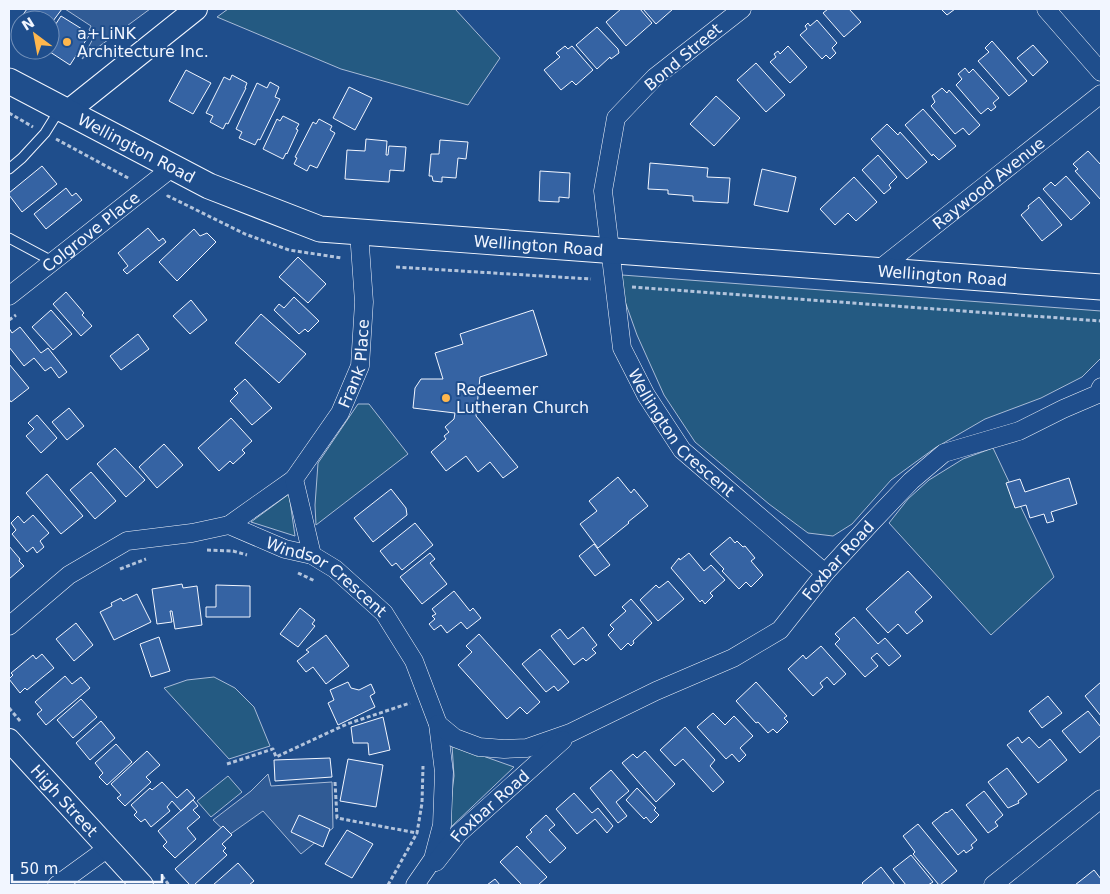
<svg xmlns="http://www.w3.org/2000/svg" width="1110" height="894" viewBox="0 0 1110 894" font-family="'DejaVu Sans',sans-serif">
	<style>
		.green { fill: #245a82; stroke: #a8bbd7 }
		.parking { fill: #305b95; stroke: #a8bbd7 }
		.building { fill: #3563a3; stroke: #f2f6ff }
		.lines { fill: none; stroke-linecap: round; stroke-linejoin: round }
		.service-casing { stroke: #f2f6ff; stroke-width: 11 }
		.minor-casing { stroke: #f2f6ff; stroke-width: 19 }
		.tertiary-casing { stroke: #f2f6ff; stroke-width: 24 }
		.secondary-casing { stroke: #f2f6ff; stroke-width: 27 }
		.path { stroke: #b3c4dc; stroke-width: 3; stroke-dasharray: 4 2.5; stroke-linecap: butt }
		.service { stroke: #1f4e8c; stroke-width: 9 }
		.minor { stroke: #1f4e8c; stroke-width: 18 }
		.tertiary { stroke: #1f4e8c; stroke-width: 22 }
		.secondary { stroke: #1f4e8c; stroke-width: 25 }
		.poi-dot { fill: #ffb74d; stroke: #1f4e8c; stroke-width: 2 }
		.labels { text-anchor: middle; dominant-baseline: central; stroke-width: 4; stroke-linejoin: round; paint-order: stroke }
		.poi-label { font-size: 16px; fill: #f2f6ff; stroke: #1f4e8c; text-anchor: start }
		.street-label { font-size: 16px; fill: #f2f6ff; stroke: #1f4e8c }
	</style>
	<rect width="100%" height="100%" fill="#1f4e8c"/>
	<path class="green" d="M228,9H455L500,58L468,105L341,69L217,17Z
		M622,275L1101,311V358L1082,377L1041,398L985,419L935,448L891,480L852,524L833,536L808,533L769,504L695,442L664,395L637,335L622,293Z
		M358,404H369L408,454L316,525L315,505L318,463Z
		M993,448L1054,577L991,635L889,523L908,499L929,480L963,459Z
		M289,494L295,536L251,522Z
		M214,677L235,688L254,707L270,746L229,759L164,688L187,680Z
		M452,745L514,767L452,826L448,828L454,776Z
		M228,776L242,792L211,817L197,801Z"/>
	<path class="parking" d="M65,9H150L82,59L95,35L89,30L91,26Z
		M268,774L271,786L332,782L333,828L301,854L263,811L229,835L213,820L251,791Z"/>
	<path class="building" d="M27,9H62L50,25V20H20V32L14,27Z
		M621,9H640L652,23L626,46L606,22Z
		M643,9H673L656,24Z
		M828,9H849L861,22L844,37L823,13Z
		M941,9H955L947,15Z
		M61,16L90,34L70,65L47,50H50V33Z
		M817,20L837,43L832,48L836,53L830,59L826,55L822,59L800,35L807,29L805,26L808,23L810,26Z
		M597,27L618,49L619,53L611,59L610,57L597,69L576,45Z
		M992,41L1027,81L1009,96L978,61L989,52L985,48Z
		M1033,45L1048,62L1033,76L1017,58Z
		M565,46L568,49L572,46L593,70L576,85L572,81L561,90L544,70L560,57L556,53Z
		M788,46L807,67L790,83L770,62L776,57L774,54L778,51L780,54Z
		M756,63L785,95L766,112L737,80Z
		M965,68L969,73L973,69L999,98L993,103L996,107L991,111L988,108L981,114L956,85L962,79L958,74Z
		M186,70L211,83L193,114L169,101Z
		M232,75L247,83L245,88H246L228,124L226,123L223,129L210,122L213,116L206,113L224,77L230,80Z
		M270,82L279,87L275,97L280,99L260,140L258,139L255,145L239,138L242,132L236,129L257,83L267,88Z
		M349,87L372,98L355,130L333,118Z
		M942,88L947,93L949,90L980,125L969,135L963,128L955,134L931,106L935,102L932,96Z
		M716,96L740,118L714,146L690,124Z
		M923,109L956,146L939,160L933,154L932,156L905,125Z
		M283,116L299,124L296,129L298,130L287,154L286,153L283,159L263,149L277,119L280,121Z
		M319,119L332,126L330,130L335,133L317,168L310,165L307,171L294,164L297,158L295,157L313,122L316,124Z
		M887,124L898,135L900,132L927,162L907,179L871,139Z
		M366,139L387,141L386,155H388L389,146L406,147L404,171L390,170L389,182L345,179L347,150L365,151Z
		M440,140L468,142L466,159L458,158L456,178L442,177V182L433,181L432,176H429L431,154H439Z
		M1088,151L1101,165V200L1075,171L1078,169L1073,164Z
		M878,155L897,177L889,185L891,188L884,194L862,170Z
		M650,163L708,168L707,177L730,178L728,203L693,201V196L668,194V190L648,189Z
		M42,166L57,184L22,212L9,195V193Z
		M762,169L796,177L788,212L754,205Z
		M540,171L570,173L569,198L559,197V202L539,201Z
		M1066,176L1090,203L1071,220L1043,189L1051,182L1055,186Z
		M854,177L877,202L856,221L848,213L835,225L820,209Z
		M66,188L72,196L76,193L82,200L46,229L34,214Z
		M1039,197L1062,225L1042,241L1021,215L1029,208L1028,206Z
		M148,228L159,241L163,238L166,242L127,274L123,270L128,266L118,253Z
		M194,229L200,236L207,233L216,242L177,281L159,262Z
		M298,257L326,284L308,303L279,277Z
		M66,292L84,313L82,315L92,326L81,336L53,304Z
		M294,297L319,321L308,332L305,329L299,334L274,310L279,304L284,308Z
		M191,300L207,320L190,334L173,316Z
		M51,310L72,334L53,350L32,327Z
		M533,310L547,355L480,377L476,416L518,467L503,478L490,462L478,472L466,456L446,471L431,452L446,439L444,436L449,432L445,427L454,419L455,413L413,408L415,388L421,379H443L435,353L463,344L460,334Z
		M261,314L306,354L279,383L235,343Z
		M20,327L41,353L48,348L67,372L59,378L51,367L45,371L34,358L24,366L9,347V328L12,333Z
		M138,334L149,349L121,370L110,356Z
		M9,364L29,388L11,402L9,399Z
		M245,379L272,408L252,425L230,401L238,393L234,389Z
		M69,408L84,426L67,440L52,422Z
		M37,415L57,438L41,453L26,436L34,429L28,423Z
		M231,418L252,441L242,450L245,453L233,464L230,461L219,471L198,448Z
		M164,444L183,465L157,488L139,467Z
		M115,448L145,480L126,497L97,464Z
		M91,472L116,501L95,519L70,490Z
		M47,474L83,516L61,534L26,493Z
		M618,477L631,493L634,489L648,506L628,522L629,523L598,548L580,524L597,511L589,501Z
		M1069,478L1077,504L1051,512L1054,521L1047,523L1044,514L1030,518L1026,505L1015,508L1006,483L1020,479L1025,492Z
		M391,489L406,508L407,515L373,542L354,518Z
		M33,515L49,533L40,541L44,547L37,553L33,547L27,552L12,534L16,530L11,523L18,516L24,523Z
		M415,523L433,545L402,570L396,563L392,566L380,551Z
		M730,537L735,543L737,541L743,547L745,546L755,558L751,561L763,575L751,587L746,582L739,589L722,571L724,569L710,554Z
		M594,544L610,565L595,576L579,556Z
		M9,546L20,559L19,561L24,566L9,579Z
		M430,553L435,559L430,563L447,584L422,604L400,577Z
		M689,553L704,571L711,565L725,580L710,593L713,596L705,604L702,600L700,602L671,568L679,558L680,560Z
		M908,571L932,597L915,612L923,621L907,634L898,624L888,633L866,609Z
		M668,581L684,599L658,621L640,600L656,585L659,588Z
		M182,584L183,588L197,586L202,625L175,629L172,611H170L172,622L157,624L152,589Z
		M216,585L250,586V617H206V607H216Z
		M454,591L470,611L473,608L481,618L467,629L461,622L447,633L441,625L434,630L429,624L435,619L432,616L436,614L432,609Z
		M137,594L151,622L114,640L100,612L112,606L111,603L121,598L123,601Z
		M631,599L652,623L633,641L634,643L631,646L628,643L621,650L608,635L614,629L610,625L626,611L622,607Z
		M300,608L315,620L312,624L315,626L298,647L280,634Z
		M854,617L878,644L885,638L901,656L889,666L877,653L871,658L878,666L865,677L835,644L840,639L835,634Z
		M76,623L93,645L74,661L56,639Z
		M583,627L597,645L592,649L596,653L586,661L583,658L574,665L551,636L560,629L568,639Z
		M479,634L540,702L527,714L520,707L507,719L458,665L472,652L466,646Z
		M326,635L349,666L326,684L313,667L306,672L297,661L309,652L306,650Z
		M159,637L170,671L151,677L140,644Z
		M821,646L846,674L834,685L827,677L820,683L823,687L813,696L788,669L803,655L806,659Z
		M540,649L569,682L558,691L554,686L546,692L522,664Z
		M42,654L54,668L27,690L25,688L20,693L9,679L13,675L11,673L33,655L36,659Z
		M65,676L72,684L81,677L90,688L46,725L37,714L42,710L35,702Z
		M348,682L351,688L359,690L371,684L375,693L370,696L375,707L338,725L328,703L334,700L330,690Z
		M756,682L787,716L784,718L788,722L777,733L773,729L768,733L758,722L756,723L736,701Z
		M1101,682V716L1085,696Z
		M1048,696L1062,713L1042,728L1029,711Z
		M81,699L97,717L73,738L57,720Z
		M1088,711L1101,727V735L1080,753L1062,731Z
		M713,713L725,725L734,716L753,736L740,748L746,755L739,762L732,754L726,759L697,727Z
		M383,717L390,750L369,755L368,743H353L351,727Z
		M101,721L115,738L90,760L76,743Z
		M685,727L715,760L710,766L724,782L713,792L683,759L675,766L660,750Z
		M1018,737L1022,743L1029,737L1039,748L1050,739L1067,760L1038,783L1007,745Z
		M116,744L132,762L107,785L99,777L103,773L95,763Z
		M147,751L160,765L146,777L151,782L125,806L117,798L121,795L111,784Z
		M645,751L675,784L656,802L622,763L633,754L637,758Z
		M330,758L332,777L275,781L274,760Z
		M348,759L383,765L376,807L340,801Z
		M1007,768L1027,794L1018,801L1019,803L1008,808L988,782Z
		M611,770L629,791L616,802L627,816L618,823L590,788Z
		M162,782L177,798L187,789L195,798L181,811L172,801L167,807L170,811L151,827L145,819L141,822L134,815L137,812L131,805L150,788L152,790Z
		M637,788L656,808L654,810L659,815L651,823L646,817L644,819L626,800Z
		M984,791L1003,815L995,822L998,826L988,833L966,805Z
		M574,793L592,813L598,808L613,826L607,833L595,819L577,834L556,809Z
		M193,800L198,806L193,810L200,817L187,828L196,839L175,858L163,846L167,842L158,831Z
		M952,809L977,840L971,845L973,848L966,853L964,850L958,855L932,823L946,812L947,813Z
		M299,815L330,829L323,847L291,832Z
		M546,815L555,825L549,830L566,848L550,863L526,837L532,832L530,830Z
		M918,824L957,871L940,885H939L913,854L915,852L903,836Z
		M223,826L232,835L222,844L226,848L223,851L227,855L194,885H190L175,869Z
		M347,830L373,844L352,878L325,864Z
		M517,846L547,877L538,885H522L500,862Z
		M911,855L933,882L928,885H906L893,869Z
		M238,863L254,881L249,885H213Z
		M881,867L895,885H864L862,883Z
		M1094,870L1101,879V885H1075Z
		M495,879L500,885H487Z"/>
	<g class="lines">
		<g class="service-casing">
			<path id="service" d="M9,169L22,158L45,133L60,109
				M9,238L52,261"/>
		</g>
		<g class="minor-casing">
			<g id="minor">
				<path id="s1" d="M742,9L655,77L616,118L603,191L622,348L646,395L682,450L825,573"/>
				<path d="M1046,9L1101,72"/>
				<path id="s2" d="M877,271L1101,94"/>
				<path id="s3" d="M9,296L173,167"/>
				<path d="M229,525L294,479"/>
				<path id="s4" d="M312,555L294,479L340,413L360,366L364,302L359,232"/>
				<path id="s5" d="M9,626L69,575L127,541L192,533L229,525L285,549L312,555L335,569L384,613L414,661L438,724L444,772L442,825L433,859L415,885"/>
				<path id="s6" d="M438,724L455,738L479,747L504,749L527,748L570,733L656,691L733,658L780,630L825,573L871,523L911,481L944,453L1019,431L1063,409L1098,394L1101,387"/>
				<path id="s7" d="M436,862L458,834L563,740"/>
				<path d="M57,885L108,848"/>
				<path d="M993,885L1101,799"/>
			</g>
		</g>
		<g class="tertiary-casing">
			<g id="tertiary">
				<path d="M67,112L196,9"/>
				<path id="s8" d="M9,740L142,885"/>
			</g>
		</g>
		<g class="secondary-casing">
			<g id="secondary">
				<path id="s9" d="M9,81L209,186L320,229L1101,287"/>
			</g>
		</g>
		<path class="path" d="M9,113L33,127
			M56,139L130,179
			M167,197L168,196L245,234L289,250L342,258
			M396,267L591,279
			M632,287L1101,321
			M9,320L16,315
			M207,550L233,551L247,555
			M120,569L146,559
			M298,573L315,581
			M9,708L21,722
			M227,764L273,749L276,757L347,724L410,703
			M335,782L337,818L417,833
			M162,876L169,885
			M388,885L417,833L422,803L423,766"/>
		<use href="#service" class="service"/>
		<use href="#minor" class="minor"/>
		<use href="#tertiary" class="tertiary"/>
		<use href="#secondary" class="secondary"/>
	</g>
	<g class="poi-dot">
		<circle cx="67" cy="42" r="5"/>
		<circle cx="446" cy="398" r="5"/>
	</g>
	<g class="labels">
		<g class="poi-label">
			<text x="77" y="33">a+LiNK<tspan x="77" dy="18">Architecture Inc.</tspan></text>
			<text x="456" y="389">Redeemer<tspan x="456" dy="18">Lutheran Church</tspan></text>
		</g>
		<g class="street-label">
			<text transform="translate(683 57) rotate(-40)">Bond Street</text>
			<text stroke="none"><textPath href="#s9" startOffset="144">Wellington Road</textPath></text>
			<text stroke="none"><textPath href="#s2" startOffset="142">Raywood Avenue</textPath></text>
			<text stroke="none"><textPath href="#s3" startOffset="104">Colgrove Place</textPath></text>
			<text stroke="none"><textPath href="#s9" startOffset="564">Wellington Road</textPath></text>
			<text stroke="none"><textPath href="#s9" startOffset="969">Wellington Road</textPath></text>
			<text stroke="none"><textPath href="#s4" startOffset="211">Frank Place</textPath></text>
			<text stroke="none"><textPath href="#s1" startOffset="504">Wellington Crescent</textPath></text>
			<text stroke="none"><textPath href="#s6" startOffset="466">Foxbar Road</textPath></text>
			<text stroke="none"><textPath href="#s5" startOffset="361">Windsor Crescent</textPath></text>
			<text stroke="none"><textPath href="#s8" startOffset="82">High Street</textPath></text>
			<text stroke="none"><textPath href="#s7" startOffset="78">Foxbar Road</textPath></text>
		</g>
	</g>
	<rect width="1110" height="894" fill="none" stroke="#f2f6ff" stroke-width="20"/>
	<g transform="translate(35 35) rotate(328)"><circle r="24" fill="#1f4e8c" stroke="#7391ba"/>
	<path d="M0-4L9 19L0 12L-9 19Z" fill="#ffb74d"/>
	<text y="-8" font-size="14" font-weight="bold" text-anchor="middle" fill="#f2f6ff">N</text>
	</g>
	<path d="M12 874v8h150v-8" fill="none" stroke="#f2f6ff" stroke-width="2.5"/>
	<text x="20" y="874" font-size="15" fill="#f2f6ff" stroke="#1f4e8c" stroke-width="4" paint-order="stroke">50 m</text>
</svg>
